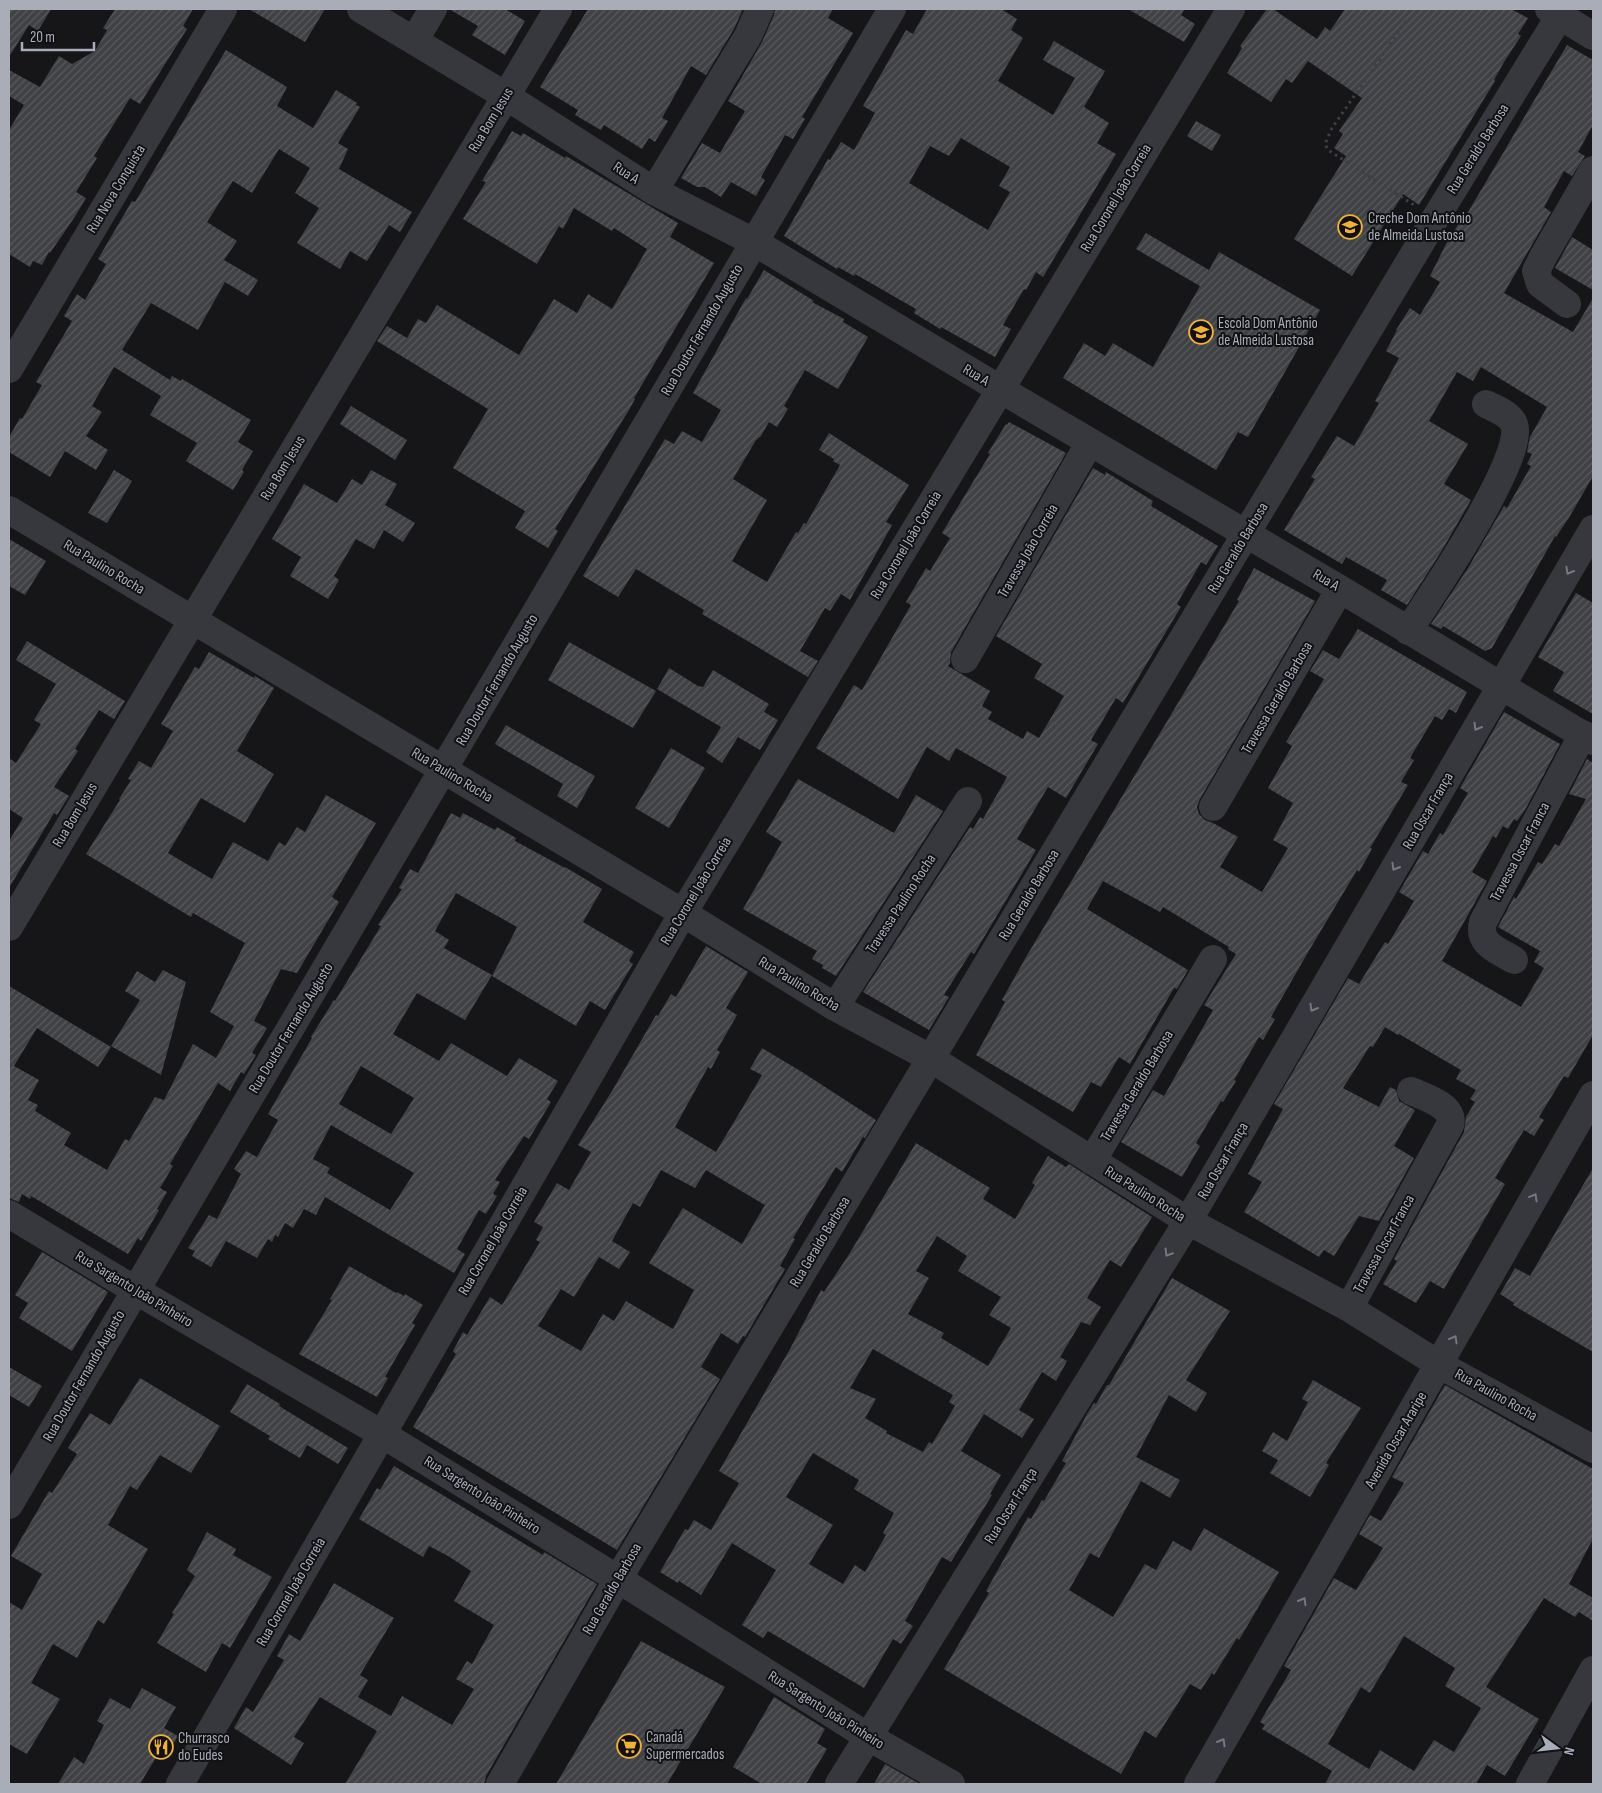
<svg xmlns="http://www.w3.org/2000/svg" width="1602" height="1793" viewBox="0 0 1602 1793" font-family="'Sofia Sans Condensed',sans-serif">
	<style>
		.building { fill: url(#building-hatch); fill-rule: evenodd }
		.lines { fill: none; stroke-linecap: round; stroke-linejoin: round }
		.path { stroke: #3d3f44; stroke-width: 3; stroke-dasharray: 2.5 4; stroke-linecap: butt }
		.minor { stroke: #37383d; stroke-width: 28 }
		.oneway { stroke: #757881 }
		.labels { text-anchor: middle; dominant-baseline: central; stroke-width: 4; stroke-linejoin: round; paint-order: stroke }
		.street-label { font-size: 15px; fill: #a8adb8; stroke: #111113 }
		.poi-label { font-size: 15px; fill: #a8adb8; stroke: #111113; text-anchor: start }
	</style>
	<defs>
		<pattern id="building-hatch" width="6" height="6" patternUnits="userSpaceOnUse" patternTransform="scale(1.25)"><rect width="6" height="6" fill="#404145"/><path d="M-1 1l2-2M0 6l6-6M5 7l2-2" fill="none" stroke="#595a5e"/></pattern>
	</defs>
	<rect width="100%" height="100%" fill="#161618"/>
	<path class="building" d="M9,9H51L38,31L29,25L9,57Z
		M115,9H193L183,26L187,29L140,104L130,98L94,156L97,158L76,192L86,198L74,218L50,253L49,252L42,265L33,261L30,267L9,254V130L24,105L9,96V70L40,87L59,56L72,64L95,51L107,30L103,28Z
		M249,9H325L305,42Z
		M449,9H505L525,21L505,55L472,35L478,26Z
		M588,9H743L734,29L706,75L691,66L662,118L668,121L655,142L649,138L642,149L604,125L601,130L575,115L578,110L540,87Z
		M775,9H833L828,18L853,33L802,117L805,119L793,139L785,135L761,177L765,180L756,196L731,182L721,197L705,187H697L681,178L702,143L720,153L745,111L728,101L762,42L774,15Z
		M927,9H1001L1017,19L1011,30L1023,38L998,81L1053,115L1075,78L1043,60L1054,41L1105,71L1084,107L1109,123L1097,143L1116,154L1043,277L1036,272L1026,290L1024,289L1003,325L1011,329L995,357L941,327L940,329L914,313L916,309L855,274L854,276L838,267L837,269L784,236L828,159L830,160L841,142L854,150L875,113L863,106L906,30L913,34ZM961,138L1010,167L999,186L1010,192L988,230L909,183L930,146L949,156Z
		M1128,9H1185L1181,15L1195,24L1184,42Z
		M1267,9H1273L1317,39L1325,27L1330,31L1345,9H1511L1528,18L1518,34L1521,36L1504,62L1494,80L1495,81L1419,205L1403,194L1352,276L1294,239L1346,156L1334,148L1343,134L1339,131L1362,98L1308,61L1292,83L1286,79L1271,102L1227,73L1242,48L1240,46Z
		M1567,45L1593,60V125L1578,152L1585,156L1572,176L1564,171L1544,207L1551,212L1504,293L1573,332L1593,298V476L1570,516L1556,537L1555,536L1492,648L1485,651L1443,626L1441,629L1431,624L1468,568L1504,506L1507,508L1531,466L1527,464L1532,454L1527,452L1530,437L1547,407L1527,395L1481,367L1473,381L1457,372L1429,421L1468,444L1444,484L1471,500L1441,552L1407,605L1381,590L1387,580L1346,557L1342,564L1284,530L1315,479L1311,477L1337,436L1354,446L1379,403L1375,401L1399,358L1386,351L1397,330H1396L1410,308L1420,315L1440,282L1430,276L1446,244L1459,223L1461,224Z
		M226,50L287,87L277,106L313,128L336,90L357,103L356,105L360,107L338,143L348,149L339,169L412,212L400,232L389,225L367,261L350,251L340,269L297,243L319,208L295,193L310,168L279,149L252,193L233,181L207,222L237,241L224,260L258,280L248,296L225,282L198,330L151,303L122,350L170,380L172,376L181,381L182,379L251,420L238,442L253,451L242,470L244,472L233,490L186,461L197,443L150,415L161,396L114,367L92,406L102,412L86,436L108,450L96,470L65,451L50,477L9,452V437L20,418L22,419L42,385L36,382L72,321L64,316L77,294L85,300L106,264L98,259L132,201L135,202Z
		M1196,121L1221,135L1212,151L1187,136Z
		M512,131L521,136L523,133L565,158L566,156L678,223L670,237L714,263L634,398L635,399L629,410L555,529L558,531L548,548L515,528L525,511L453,468L488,409L377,341L387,326L407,338L418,319L426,323L437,305L519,355L554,299L577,313L588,294L612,309L647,249L614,228L612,231L574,208L563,229L559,226L537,264L463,219L486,182L482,181Z
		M1146,233L1209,270L1219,252L1320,310L1248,437L1238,432L1216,470L1063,378L1084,343L1105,356L1113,343L1153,367L1200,286L1136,249Z
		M1572,237L1593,250V290L1555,268Z
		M764,270L814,301L812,302L844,319L843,322L868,337L838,389L805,370L784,406L788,409L777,427L769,422L761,436L756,440L733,479L767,500L732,561L767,582L796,532L798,533L804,523L806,524L840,465L833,461L834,459L819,450L829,433L909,485L886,522L892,525L850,600L841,594L830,611L825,608L800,651L818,661L808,677L702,614L704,610L636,569L618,597L583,576L665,439L674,444L682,431L702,442L721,410L693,393L746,298L747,299Z
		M351,406L407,440L395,460L340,424Z
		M1009,422L1066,453L951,652L950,663L948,666L990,691L982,706L992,712L988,719L1023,739L1027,731L1039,738L1064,696L1034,678L1042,664L996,636L1093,468L1105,475L1106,472L1153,501L1151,506L1218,546L1206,565L1201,562L1177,604L1181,607L1123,703L1116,698L1091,740L1098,744L1066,798L1048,787L1017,839L1036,850L974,954L971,952L944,995L949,997L929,1030L863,992L970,827L973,829L980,817L983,819L1007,777L956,748L949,761L927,747L898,799L816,748L854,685L862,690L911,605L906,602L926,568L930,571L950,538L942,533L990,454L988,453L1006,424L1007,425Z
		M114,470L132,481L107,523L88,513Z
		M371,470L397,484L385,505L415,523L403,542L384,530L374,549L356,539L334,576L339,580L328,599L290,576L301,557L272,539L304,484L337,503L352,479L362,485Z
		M9,539L46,561L25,595L9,586Z
		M1254,568L1315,601L1200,799L1197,807L1199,814L1205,820L1213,823L1238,837L1220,867L1262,892L1288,848L1273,840L1293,803L1268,788L1292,746L1286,742L1324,679L1310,671L1323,650L1339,659L1358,629L1467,692L1456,713L1449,709L1442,720L1435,716L1410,758L1414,760L1401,782L1408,785L1370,848L1372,849L1359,872L1357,870L1307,954L1271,1017L1275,1019L1263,1040L1259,1037L1234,1080L1236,1081L1223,1102L1221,1101L1196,1143L1200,1146L1182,1177L1121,1142L1153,1090L1164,1096L1213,1010L1204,1005L1236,954L1228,949L1229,947L1163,907L1160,912L1103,881L1087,909L1188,970L1177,989L1174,988L1130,1064L1119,1057L1101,1087L1091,1082L1073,1112L976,1055L1005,1002L1002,1000L1026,957L1239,601L1237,600Z
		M1576,593L1593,603V714L1553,691L1564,672L1538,657Z
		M27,641L125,701L114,719L99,710L75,749L78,751L54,787L69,796L57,815L54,813L9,888V841L23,818L9,809V758L16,763L41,724L34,720L56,684L16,660Z
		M569,642L656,691L633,728L548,680Z
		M209,652L254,678L255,676L274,688L237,751L274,774L245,823L201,798L168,853L212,879L233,842L268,861L279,842L285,846L297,827L305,832L326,795L376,823L332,897L339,902L297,973L281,969L254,1021L267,1028L252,1053L256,1055L244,1074L241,1072L230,1091L218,1083L170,1164L173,1166L160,1188L167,1192L157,1209L159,1210L141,1241L138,1238L128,1254L31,1196L30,1199L22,1194L19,1202L9,1198V986L111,1047L98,1067L37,1028L14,1066L39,1080L28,1100L38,1105L35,1111L71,1133L64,1145L107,1170L125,1139L129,1141L155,1097L164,1100L193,1044L216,1058L234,1026L210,1012L245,943L193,913L191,917L86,854L120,800L119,799L131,780L128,779L139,761L151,768L173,731L161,724L195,667L199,669Z
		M669,668L698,686L703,687L713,670L769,704L764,712L778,720L760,750L738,737L722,763L706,752L721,727L657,689Z
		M1504,712L1560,744L1525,810L1517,821L1514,819L1508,829L1503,826L1496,838L1493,836L1472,872L1487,881L1442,961L1521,1007L1544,968L1534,962L1540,951L1498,927L1514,897L1516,899L1538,862L1542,864L1555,844L1559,846L1586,799L1569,794L1587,759L1593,763V1035L1568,1078L1564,1076L1539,1117L1544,1120L1534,1136L1524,1130L1495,1178L1505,1184L1444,1289L1430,1281L1416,1303L1383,1284L1397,1261L1394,1259L1464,1132L1466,1117L1475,1102L1470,1099L1476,1090L1456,1079L1461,1070L1399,1034L1398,1035L1385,1027L1373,1047L1370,1046L1343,1088L1379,1107L1390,1087L1396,1090L1399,1101L1415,1110L1394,1146L1414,1158L1379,1221L1359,1216L1334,1256L1324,1250L1319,1257L1244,1212L1262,1182L1248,1174L1283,1109L1274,1104L1348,978L1359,984L1385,942L1388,944L1414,901L1399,892L1423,851L1428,854L1440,833L1443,835L1468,793L1460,788Z
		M506,725L595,776L577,808L557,796L563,784L495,744Z
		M671,748L705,768L669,828L635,808Z
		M798,779L894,833L916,795L943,811L836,976L822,968L823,965L812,959L817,951L743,909L782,842L766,832Z
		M451,813L460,818L463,813L495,830L497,827L516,838L515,841L565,868V867L602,889L583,922L634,952L629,961L633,964L605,1010L590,1001L576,1026L492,976L517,927L456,893L435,931L449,940L444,948L492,975L465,1020L417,993L393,1034L439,1061L451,1043L507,1076L519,1058L558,1081L547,1099L551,1102L529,1139L524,1136L495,1180L500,1182L493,1194L497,1196L486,1214L479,1210L457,1249L465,1254L454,1273L325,1197L316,1215L304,1209L293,1228L285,1223L278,1237L275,1235L272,1242L268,1239L257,1258L226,1241L211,1267L192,1256L195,1251L188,1248L209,1215L217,1219L241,1174L234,1169L246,1151L257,1157L278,1120L268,1114L312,1038L311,1037L334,1000L335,1001L381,926L378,925L402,889L399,888L410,869L418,873ZM361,1066L414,1098L391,1134L339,1104ZM331,1125L414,1173L390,1210L327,1173L330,1168L313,1159Z
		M706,946L748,972L726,1008L737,1015L717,1050L720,1052L711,1069L708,1067L675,1127L716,1152L762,1075L750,1069L762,1048L802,1072L876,1120L865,1138L863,1137L842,1172L836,1167L793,1238L795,1239L780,1266L785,1269L745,1337L743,1336L738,1344L721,1333L701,1367L720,1379L617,1550L413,1427L456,1354L453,1351L463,1332L467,1335L490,1297L502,1305L540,1242L536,1240L543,1227L534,1222L557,1183L569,1190L591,1152L578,1145L612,1091L656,1015L658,1016L671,994L676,997ZM661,1170L695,1188L706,1170L765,1205L742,1244L683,1208L649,1263L694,1290L673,1329L626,1301L614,1321L603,1314L581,1351L538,1326L561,1289L574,1297L599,1257L619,1269L630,1252L612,1241L633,1203L640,1207Z
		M163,970L186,982L161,1075L111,1046L140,1000L125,991L137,971L155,982Z
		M916,1143L990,1188L983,1199L1015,1219L1035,1185L1032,1183L1048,1156L1066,1167L1069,1164L1152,1217L1121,1267L1110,1260L1087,1298L1101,1307L1090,1325L1081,1322L1060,1357L1067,1361L1056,1381L1042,1372L1019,1410L1034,1419L1022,1438L984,1414L961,1451L1001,1475L990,1494L992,1495L951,1562L942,1557L938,1564L905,1621L913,1626L901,1644L893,1639L864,1688L768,1631L763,1638L742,1625L776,1570L732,1543L701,1595L679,1581L678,1583L660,1572L685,1529L688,1530L694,1520L711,1530L739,1483L719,1471L790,1349L821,1290L824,1292L848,1256ZM937,1236L967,1256L958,1271L1001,1297L989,1315L1011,1328L988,1366L941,1338L944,1333L908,1314L929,1278L916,1271ZM873,1349L953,1395L949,1402L955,1406L932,1444L929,1442L923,1452L886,1433L887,1431L865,1418L876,1399L850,1388ZM813,1453L859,1480L854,1489L894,1513L883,1533L886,1535L865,1572L855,1565L843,1584L809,1564L833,1525L786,1497Z
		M1593,1168V1352L1513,1305L1514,1303L1500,1294L1515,1268L1530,1276Z
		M42,1252L108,1292L72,1351L19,1318L28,1303L15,1295Z
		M349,1266L396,1293L397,1292L404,1296L405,1294L423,1305L412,1323L415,1325L385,1377L388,1378L377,1397L299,1354L332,1300L330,1299Z
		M1172,1278L1230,1311L1186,1380L1207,1393L1196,1412L1169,1395L1136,1457L1180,1480L1170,1498L1141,1481L1099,1558L1090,1553L1069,1590L1113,1617L1145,1564L1156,1570L1173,1541L1191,1551L1204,1528L1279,1572L1239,1640L1237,1638L1214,1675L1212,1673L1201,1690L1190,1684L1156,1738L1145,1731L1121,1774L944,1669L989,1593L986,1591L1004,1559L1028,1517L1031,1519L1042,1500L1044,1501L1066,1463L1062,1461L1087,1414L1094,1403L1096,1404L1107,1385H1109Z
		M9,1367L42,1386L29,1407L9,1395Z
		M140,1378L220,1426L191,1473L160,1455L137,1490L130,1486L108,1525L148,1549L104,1624L98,1620L77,1658L53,1644L31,1683L60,1699L27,1754L9,1744V1602L22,1610L42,1574L11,1556L49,1491L52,1493L77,1454L68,1448L90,1413L110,1425Z
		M1313,1380L1361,1408L1326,1463L1329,1465L1310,1497L1270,1473L1278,1460L1262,1451L1273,1432L1287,1441L1308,1402L1302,1399Z
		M247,1384L280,1404L279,1406L348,1448L338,1464L307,1445L300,1458L268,1439L270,1436L230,1412Z
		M1445,1385L1593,1469V1539L1569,1584L1593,1598V1621L1579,1612L1575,1617L1544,1598L1486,1687L1539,1719L1505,1776L1487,1765L1476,1784H1325L1332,1771L1262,1729L1265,1725L1260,1722L1291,1670L1284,1666L1334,1578L1356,1590L1383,1548L1359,1534L1370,1515L1381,1521L1404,1483L1392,1477ZM1404,1636L1455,1668L1445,1686L1481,1708L1454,1752L1434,1740L1414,1771L1380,1750L1369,1769L1328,1744L1361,1687L1370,1693Z
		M394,1466L543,1555L544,1552L597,1584L486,1776L484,1784H345L377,1731L320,1697L294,1737L304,1743L291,1765L234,1728L246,1707L253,1712L284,1660L277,1656L289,1634L300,1641L334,1583L394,1618L360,1675L368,1680L358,1697L391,1716L402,1696L452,1725L474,1689L456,1679L467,1661L472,1664L494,1625L454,1601L471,1571L448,1556L429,1546L423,1557L359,1519L377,1488L380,1490Z
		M207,1532L236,1549L233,1555L272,1577L230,1648L222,1643L206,1672L157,1643L174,1614L172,1613L195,1576L187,1570Z
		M641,1641L725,1687L667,1784H556Z
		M142,1688L176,1707L164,1728L178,1736L164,1760L157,1756L140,1784H58L74,1757L84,1764L104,1725L97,1721L110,1698L130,1709Z
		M774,1697L825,1729L817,1743L827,1749L806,1784H762L733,1767Z
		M885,1764L920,1784H874Z"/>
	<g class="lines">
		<path class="path" d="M1406,21L1332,128L1325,144L1328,150L1414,205"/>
		<path class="minor" d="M361,9L506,96L654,191L754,242L1000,389L1340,589L1593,741
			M1549,9L1593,36
			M414,41L433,9
			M654,191L748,36L760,9
			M1567,304L1540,284L1536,271L1543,257L1593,170
			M9,369L223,9
			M9,510L683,913L835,1007L930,1058L1188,1221L1349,1308L1440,1365L1593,1449
			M1408,631C1429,599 1527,456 1514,424C1509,413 1496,409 1486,404
			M965,659L1090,442
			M1213,807L1340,589
			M9,927L558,9
			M1514,960C1498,950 1477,944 1483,922L1583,734
			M835,1007L968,801
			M1092,1161L1213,959
			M9,1214L135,1290L382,1434L618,1579L867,1736L951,1784
			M1349,1308L1450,1125C1456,1106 1424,1097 1411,1091
			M9,1505L892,9
			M180,1784L683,913L1231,9
			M500,1784L618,1579L1435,219L1564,9
			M839,1784L1188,1221L1593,529
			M1198,1784L1593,1095
			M1530,1784L1593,1670"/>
	</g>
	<defs><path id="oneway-chevron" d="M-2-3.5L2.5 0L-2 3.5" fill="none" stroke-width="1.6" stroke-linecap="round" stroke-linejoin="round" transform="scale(1.25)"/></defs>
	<g class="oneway">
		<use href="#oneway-chevron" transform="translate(1569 571) rotate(120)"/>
		<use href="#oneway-chevron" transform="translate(1477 727) rotate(120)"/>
		<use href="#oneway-chevron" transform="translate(1395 867) rotate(120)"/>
		<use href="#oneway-chevron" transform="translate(1313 1008) rotate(120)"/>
		<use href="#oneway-chevron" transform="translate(1534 1197) rotate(-61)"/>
		<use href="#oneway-chevron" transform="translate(1168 1253) rotate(122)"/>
		<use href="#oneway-chevron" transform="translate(1454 1339) rotate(-61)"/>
		<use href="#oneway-chevron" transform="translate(1303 1601) rotate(-60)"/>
		<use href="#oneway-chevron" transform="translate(1222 1742) rotate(-60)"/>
	</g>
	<defs>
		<g id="school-ring" transform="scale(1.25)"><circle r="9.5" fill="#111113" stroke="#f2b134" stroke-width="1.5"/><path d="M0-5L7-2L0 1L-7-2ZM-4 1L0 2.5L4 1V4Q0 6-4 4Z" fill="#f2b134"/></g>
		<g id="supermarket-ring" transform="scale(1.25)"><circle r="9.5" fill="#111113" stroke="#f2b134" stroke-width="1.5"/><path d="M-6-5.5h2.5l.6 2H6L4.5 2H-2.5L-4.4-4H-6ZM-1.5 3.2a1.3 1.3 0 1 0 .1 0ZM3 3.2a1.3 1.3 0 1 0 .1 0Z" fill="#f2b134"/></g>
		<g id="restaurant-ring" transform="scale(1.25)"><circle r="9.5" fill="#111113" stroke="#f2b134" stroke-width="1.5"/><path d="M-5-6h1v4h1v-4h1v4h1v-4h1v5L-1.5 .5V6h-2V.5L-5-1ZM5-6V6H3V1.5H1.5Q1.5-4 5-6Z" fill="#f2b134"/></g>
	</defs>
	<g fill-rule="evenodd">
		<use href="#school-ring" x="1350" y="227"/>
		<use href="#school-ring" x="1201" y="332"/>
		<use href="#supermarket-ring" x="629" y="1746"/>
		<use href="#restaurant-ring" x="161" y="1747"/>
	</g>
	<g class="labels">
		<g class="street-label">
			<text transform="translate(491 120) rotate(-59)">Rua Bom Jesus</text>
			<text transform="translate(1478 149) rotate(-58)">Rua Geraldo Barbosa</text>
			<text transform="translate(626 173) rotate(33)">Rua A</text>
			<text transform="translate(116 189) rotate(-59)">Rua Nova Conquista</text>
			<text transform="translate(1116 198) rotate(-59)">Rua Coronel João Correia</text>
			<text transform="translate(702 330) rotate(-60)">Rua Doutor Fernando Augusto</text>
			<text transform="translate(976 375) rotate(31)">Rua A</text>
			<text transform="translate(283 468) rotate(-59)">Rua Bom Jesus</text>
			<text transform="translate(906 545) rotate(-59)">Rua Coronel João Correia</text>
			<text transform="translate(1238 548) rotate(-59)">Rua Geraldo Barbosa</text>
			<text transform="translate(1028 551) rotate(-60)">Travessa João Correia</text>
			<text transform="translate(104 567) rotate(31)">Rua Paulino Rocha</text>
			<text transform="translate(1326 580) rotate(31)">Rua A</text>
			<text transform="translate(497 680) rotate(-60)">Rua Doutor Fernando Augusto</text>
			<text transform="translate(1277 698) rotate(-60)">Travessa Geraldo Barbosa</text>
			<text transform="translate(452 775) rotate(31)">Rua Paulino Rocha</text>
			<text transform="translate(1428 811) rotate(-60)">Rua Oscar França</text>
			<text transform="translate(75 815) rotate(-59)">Rua Bom Jesus</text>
			<text transform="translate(1520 852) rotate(-62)">Travessa Oscar Franca</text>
			<text transform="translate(696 891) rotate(-59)">Rua Coronel João Correia</text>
			<text transform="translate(1029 895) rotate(-59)">Rua Geraldo Barbosa</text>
			<text transform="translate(901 904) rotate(-57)">Travessa Paulino Rocha</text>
			<text transform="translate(799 984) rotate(31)">Rua Paulino Rocha</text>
			<text transform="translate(291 1028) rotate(-59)">Rua Doutor Fernando Augusto</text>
			<text transform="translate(1137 1086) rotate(-59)">Travessa Geraldo Barbosa</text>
			<text transform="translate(1223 1161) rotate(-60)">Rua Oscar França</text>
			<text transform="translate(1145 1194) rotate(32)">Rua Paulino Rocha</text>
			<text transform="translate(493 1241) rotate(-60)">Rua Coronel João Correia</text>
			<text transform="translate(820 1242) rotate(-59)">Rua Geraldo Barbosa</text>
			<text transform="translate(1384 1244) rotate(-61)">Travessa Oscar Franca</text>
			<text transform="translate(134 1289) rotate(31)">Rua Sargento João Pinheiro</text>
			<text transform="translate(84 1376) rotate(-60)">Rua Doutor Fernando Augusto</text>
			<text transform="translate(1496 1395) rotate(29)">Rua Paulino Rocha</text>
			<text transform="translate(1396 1440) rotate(-60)">Avenida Oscar Araripe</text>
			<text transform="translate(482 1495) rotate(32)">Rua Sargento João Pinheiro</text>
			<text transform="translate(1011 1506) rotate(-58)">Rua Oscar França</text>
			<text transform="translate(612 1589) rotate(-60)">Rua Geraldo Barbosa</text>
			<text transform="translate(291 1592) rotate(-60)">Rua Coronel João Correia</text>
			<text transform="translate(826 1710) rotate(32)">Rua Sargento João Pinheiro</text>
		</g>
		<g class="poi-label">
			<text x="1368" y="218">Creche Dom Antônio<tspan x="1368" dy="17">de Almeida Lustosa</tspan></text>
			<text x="1218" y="323">Escola Dom Antônio<tspan x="1218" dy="17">de Almeida Lustosa</tspan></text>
			<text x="646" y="1737">Canadá<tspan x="646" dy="17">Supermercados</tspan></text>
			<text x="178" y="1738">Churrasco<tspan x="178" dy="17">do Eudes</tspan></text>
		</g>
	</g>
	<rect width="1602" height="1793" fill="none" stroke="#a8adb8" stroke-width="20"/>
	<g transform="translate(1557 1748) rotate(105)" stroke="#111113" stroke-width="4" paint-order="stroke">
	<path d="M0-4L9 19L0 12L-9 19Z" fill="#a8adb8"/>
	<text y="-8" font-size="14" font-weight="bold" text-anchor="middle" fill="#a8adb8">N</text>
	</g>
	<path d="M22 42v8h72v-8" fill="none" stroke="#a8adb8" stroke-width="2.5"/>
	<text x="30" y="42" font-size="15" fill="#a8adb8" stroke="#111113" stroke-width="4" paint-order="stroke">20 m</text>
</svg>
